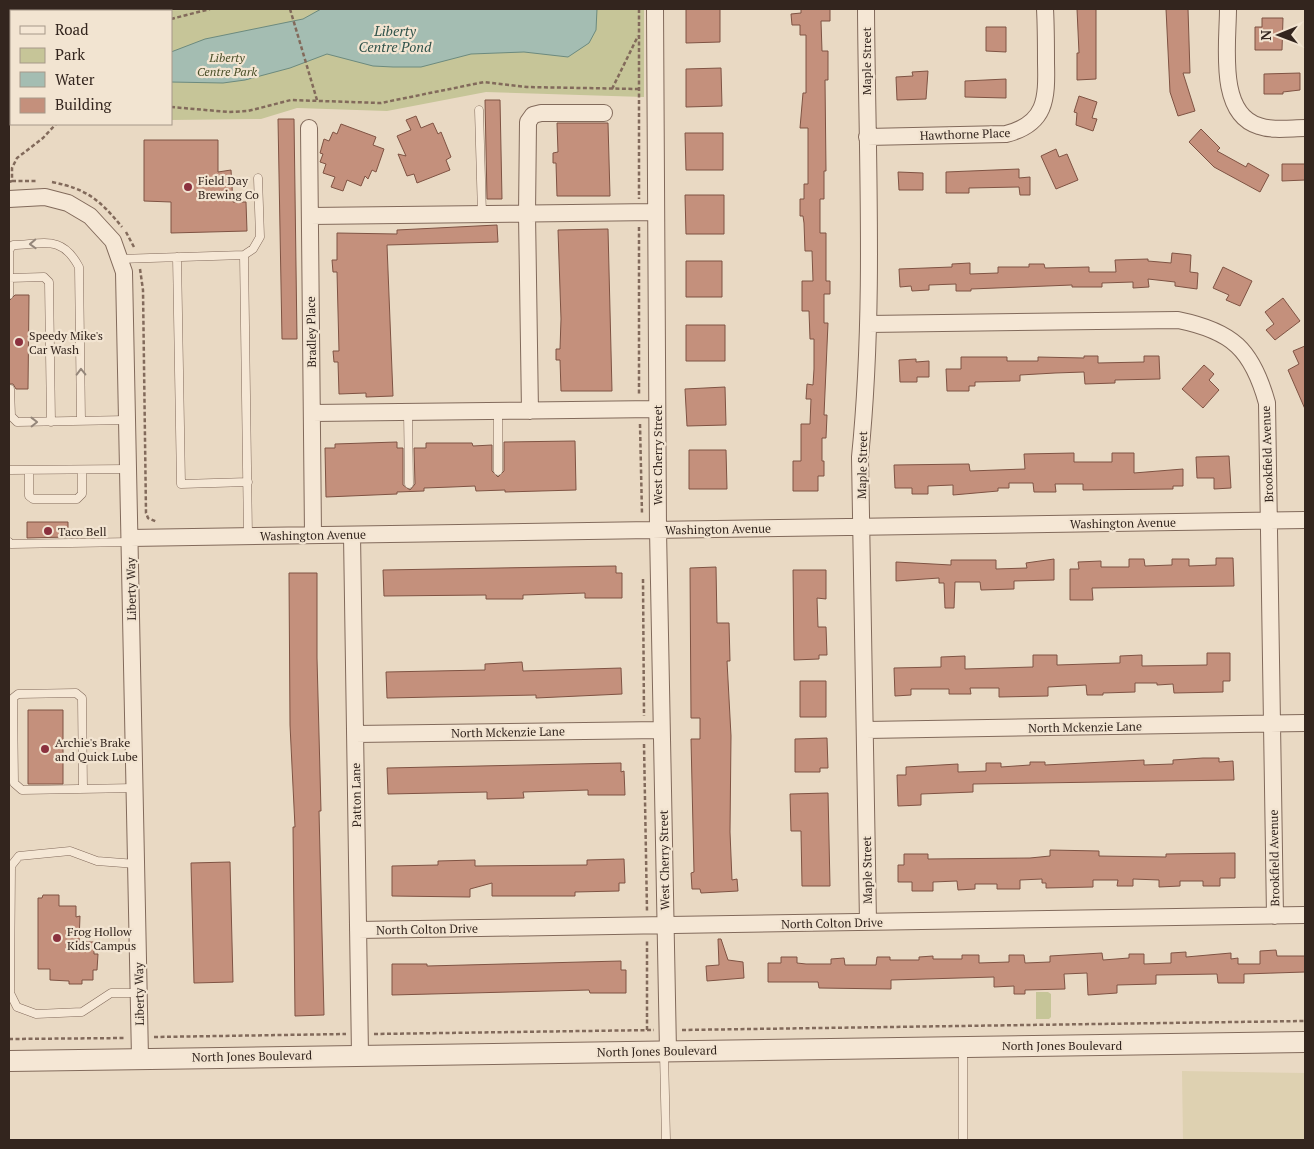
<svg xmlns="http://www.w3.org/2000/svg" width="1314" height="1149" viewBox="0 0 1314 1149" font-family="'PT Serif',serif">
	<style>
		.farmland { fill: #ded1b1 }
		.green { fill: #c6c598 }
		.water { fill: #a4bdb2; stroke: #6c8a7e }
		.building { fill: #c4907c; stroke: #7f5343 }
		.lines { fill: none; stroke-linecap: round; stroke-linejoin: round }
		.service-casing { stroke: #826a5b; stroke-width: 9 }
		.minor-casing { stroke: #826a5b; stroke-width: 18 }
		.tertiary-casing { stroke: #826a5b; stroke-width: 22 }
		.path { stroke: #826a5b; stroke-width: 2.5; stroke-dasharray: 4 2.5; stroke-linecap: butt }
		.service { stroke: #f5e7d5; stroke-width: 8 }
		.minor { stroke: #f5e7d5; stroke-width: 16 }
		.tertiary { stroke: #f5e7d5; stroke-width: 20 }
		.oneway { stroke: #94867a }
		.poi-dot { fill: #8b313e; stroke: #f2e4d1; stroke-width: 2 }
		.labels { text-anchor: middle; dominant-baseline: central; stroke-width: 4.5; stroke-linejoin: round; paint-order: stroke }
		.park-label { font-size: 12px; font-style: italic; fill: #494e27; stroke: #f2e4d1 }
		.street-label { font-size: 12px; fill: #33251e; stroke: #f2e4d1 }
		.poi-label { font-size: 12px; fill: #33251e; stroke: #f2e4d1; text-anchor: start }
		.water-label { font-size: 14px; font-style: italic; fill: #2f524a; stroke: #f2e4d1 }
	</style>
	<rect width="100%" height="100%" fill="#e9d9c3"/>
	<path class="farmland" d="M1182,1071L1305,1073V1140H1183Z"/>
	<path class="green" d="M156,9H644V97L486,92L387,111L297,108L261,119L171,120V11H149Z
		M1036,992H1048L1051,994V1017L1049,1019H1036Z"/>
	<path class="water" d="M321,9H597L596,30L589,43L568,57L524,52L471,54L421,67H393L373,66L327,54L290,68L245,80L223,83L171,82V52L205,39L303,19Z"/>
	<path class="building" d="M686,9H720V42L686,43Z
		M801,9H830V21H821L822,51H828V80H825L826,171H824V199H820V233H826V281H830V294H824V323H828L824,415H827L826,438H822V461H824V476H818V491H793V461H801V424H810L811,399H806L807,384L813,385L814,369V339H810L809,311H802V281H813L812,251H805L804,223L803,216H800V199H804V184H808V128H800L803,93H806V35H800V25H792L791,14L801,13Z
		M1077,9H1096V79L1077,80V53H1079Z
		M1166,9H1188L1190,73H1183L1195,111L1178,116L1170,92Z
		M1262,18H1283L1282,50H1255V27H1262Z
		M986,27H1006V52L986,51Z
		M721,68L722,106L686,107V69Z
		M928,71L926,99L897,100L896,77L913,76L912,72Z
		M1300,73V90L1283,92V94H1264V74Z
		M1006,79V98L965,97V81Z
		M1079,96L1097,102L1092,118L1097,119L1093,131L1076,125L1077,113L1074,112Z
		M485,100H500L502,199H487Z
		M416,116L421,128L433,123L438,134L441,132L451,157L446,160L450,170L417,183L414,174L407,176L398,154L406,156L397,136L411,130L406,120Z
		M278,119H294L297,339H282Z
		M557,123H608L610,196H557L556,163H553V153L558,152Z
		M341,124L376,137L373,145L384,149L376,172L372,170L368,179L365,176L361,186L347,180L343,191L331,187L335,177L323,173L326,164L320,162L323,154L320,153L324,139L329,141L333,132L337,134Z
		M1201,129L1220,148L1217,151L1246,167L1248,163L1269,175L1260,192L1214,167L1189,142Z
		M685,133H723V170H686Z
		M144,140H218V172L231,170L233,202H246L247,231L171,233V202L144,201Z
		M1056,149L1059,157L1067,154L1078,180L1056,189L1041,156Z
		M1282,164H1305V180L1282,181Z
		M1019,169V178L1030,177V195H1020L1019,187L969,188V193H946V172Z
		M898,172L923,173V190H899Z
		M685,195H724V234H686Z
		M497,225L498,242L387,245L393,396L366,397V393L339,394L338,362H334L333,351H339L337,272H333L332,260H337V233L397,234V230Z
		M608,229L612,391H561L560,360H556V349H560L561,319L558,230Z
		M1172,253L1191,255L1190,272L1198,273L1197,289L1175,286V282L1148,279L1149,287L1133,288V282L1102,283V287H1072V285L971,289V291H956V284L929,285V290L912,291L911,286L900,287L899,269L952,267V264L970,263V274L998,273V267H1029V264H1044L1045,268L1089,267V272H1116L1115,260L1148,259V261L1171,263Z
		M686,261H722V297H686Z
		M1223,267L1252,281L1240,306L1226,300L1229,295L1213,288Z
		M15,295H29L28,389H16L13,384H9V301Z
		M1283,298L1300,321L1275,340L1266,330L1274,324L1265,312Z
		M686,325H725V361H686Z
		M1305,346V409L1288,370L1299,364L1293,351Z
		M1084,356H1098V363L1144,362V356H1159L1160,379L1115,380V383L1085,384L1084,372L1055,373L1020,375V381L975,382V386H969V391H947L946,369H961V357H1007V361H1038V357L1084,358Z
		M916,359V362L929,361V377H917V382H900L899,360Z
		M1204,365L1214,374L1209,380L1219,390L1203,408L1182,389Z
		M725,387L726,425L687,426L685,389Z
		M575,441L576,490L505,492V490L476,491L475,486L452,487L424,488V491L397,492V494L326,497L325,448H335V444L397,442V448H403V485L410,490L415,484L414,448H426V443H472L473,446L492,445V471L498,477L504,471V442Z
		M689,450H726L727,489H689Z
		M1074,453V462H1112V453H1134V473L1183,469V486H1173V489L1083,490V484H1055L1056,492H1034L1033,483H1009V488H998V491L953,495V485L928,486V494H912V488H895L894,465L969,464L970,471L1025,469L1024,454Z
		M1229,456L1231,488L1214,489V478H1197L1196,457Z
		M27,522H68V537L27,538Z
		M1216,558H1233L1234,586L1092,588L1093,600H1070V569H1079L1078,562L1101,561V567H1129V559H1144L1145,566L1172,565V559H1189V566L1216,565Z
		M1054,559V580L1014,581V589L981,590L980,582H955L954,608H945L944,583H939V578L896,581V562L951,565V560H996V569L1027,568L1026,563Z
		M616,566V573H622V598H585V593L523,595V599H486V595L384,596L383,570Z
		M716,567L717,623H729L730,661H727L731,736L730,832L732,880L737,879L738,891L701,893L700,889H692L691,873L694,872L691,739H700V718H691L690,568Z
		M793,570H826V599L817,598L818,627H826L827,655H819V659L794,660Z
		M289,573H317V658L321,811H319L324,1015L295,1016L293,827H295L290,725Z
		M1207,653H1230V681H1223V692L1174,693L1173,684L1157,685V683H1135V692L1103,693V695H1087L1086,685L1048,687V696L999,697V688H970L971,694H949V689H911V695L895,696L894,668L941,667V657L965,656V669L1033,667V655H1057V665L1120,663V656L1142,655V666L1207,665Z
		M522,662L523,671L621,668L622,694L536,698V695L387,698L386,672L485,670V664Z
		M800,681H826V717H800Z
		M28,710H63V784H28Z
		M827,738L828,768H820V772H795V739Z
		M1203,758H1219V762L1233,761L1234,780L973,784V792L921,794V805L898,806L897,775H906V767L958,764V772L986,771V763H1001V767L1030,765V762H1045V765L1144,760V765L1173,764V760Z
		M621,763V772L624,771L625,795H588V790L523,792L524,798L487,799V792L388,794L387,768Z
		M828,793L830,886H802L801,831H791L790,794Z
		M1050,850L1099,851V856L1166,857V854L1235,853V878H1220V886H1203V881H1180V886L1159,887V880L1133,879V886H1117L1118,880H1093V887L1046,888V883H1042V879L1020,880V889H997V884H975V889L958,890L957,881L933,882V891H912V882H898V865H904V854H928V859L1030,858L1050,856Z
		M624,859L625,883H619V891L575,892V896H492V883L470,889V897L392,896V866L438,865V861L475,860V866L587,865V860Z
		M230,862L233,982L194,983L191,863Z
		M43,895H59V906H76V917L80,916L79,942H94V954H98L97,970H93V980H82V984H69V981L50,980V969H38V898H42Z
		M718,939H721L728,960L743,962L744,978L707,981L706,966L719,965Z
		M1276,950L1277,956H1305V972L1244,974V983H1218L1217,974L1156,975V984L1117,985V993L1088,995L1087,973L1064,974L1065,989L1025,990V994H1014V986L994,987V977L891,980V989L819,988L818,982H768V963H781V957H797V963L806,964H831V959L844,958L845,965H876L877,957H890V960H919V957L933,956V959H962V955H979V963L1009,962V955H1024L1025,963L1050,962V956L1102,953L1103,960L1129,958V954H1144V964L1171,963V953L1186,952V957L1231,953V959L1238,958V964H1260V951Z
		M621,961V970H626V993H590L589,990L392,995V964H427V966Z"/>
	<g class="lines">
		<g class="service-casing">
			<path id="service" d="M479,110L482,214
				M244,255L253,249L260,237L258,178
				M177,257L181,484L248,482
				M119,259L244,255L248,536
				M9,278L44,277L49,282L51,422
				M9,295V250L13,245C45,244 62,235 79,267L81,421
				M10,389L11,416L17,422L127,420
				M408,412L409,484
				M9,470L129,469
				M29,470V496L33,499H77L82,494V470
				M498,471V411
				M9,542L11,544L130,542
				M83,789L82,698L76,693L18,694L13,698L14,783L22,790L135,788
				M136,864L97,861L70,851L19,856L11,866L10,993L17,1007L36,1014L82,1012L111,993H139
				M664,1053L666,1140
				M963,1140V1047"/>
		</g>
		<g class="minor-casing">
			<path id="minor" d="M655,9L658,530L668,1051
				M866,9C867,158 875,308 860,457L868,922
				M1228,9C1228,43 1217,114 1259,126C1273,131 1291,128 1305,128
				M309,128L313,535
				M867,137L1006,134C1046,124 1047,99 1046,63C1046,45 1046,27 1045,9
				M9,199L45,197L68,203L90,216L113,241L124,272L140,1058
				M310,216L656,212
				M868,324L1178,320C1232,331 1252,349 1267,403L1275,916
				M530,411L527,214L528,122L533,115L541,113H604
				M312,413L657,409
				M352,535L360,1055
				M130,538L1305,520
				M866,730L1305,723
				M355,734L661,730
				M358,930L1305,915"/>
		</g>
		<g class="tertiary-casing">
			<path id="tertiary" d="M9,1061L1305,1042"/>
		</g>
		<path class="path" d="M154,9L155,11
			M290,9L317,100
			M639,9V199
			M171,19L210,9
			M612,89L638,36
			M171,107L229,112L248,111L291,100L381,103L484,82L527,87L638,89
			M12,181H36
			M9,182L12,181V168L17,158L43,138L56,124
			M52,182C87,189 100,200 122,227
			M639,227V396
			M126,232L135,249
			M140,269L143,290L146,513L148,518L157,522
			M640,424L642,514
			M643,579L644,716
			M644,744L647,911
			M647,1030V939
			M682,1030L1305,1021
			M374,1034L654,1030
			M154,1037L346,1034
			M9,1039L126,1038"/>
		<use href="#service" class="service"/>
		<use href="#minor" class="minor"/>
		<use href="#tertiary" class="tertiary"/>
	</g>
	<defs><path id="oneway-chevron" d="M-2-3.5L2.5 0L-2 3.5" fill="none" stroke-width="1.6" stroke-linecap="round" stroke-linejoin="round" transform="scale(1.25)"/></defs>
	<g class="oneway">
		<use href="#oneway-chevron" transform="translate(33 244) rotate(178)"/>
		<use href="#oneway-chevron" transform="translate(81 372) rotate(-91)"/>
		<use href="#oneway-chevron" transform="translate(34 422) rotate(-1)"/>
	</g>
	<g class="poi-dot">
		<circle cx="188" cy="187" r="5"/>
		<circle cx="19" cy="342" r="5"/>
		<circle cx="48" cy="531" r="5"/>
		<circle cx="45" cy="749" r="5"/>
		<circle cx="57" cy="938" r="5"/>
	</g>
	<g class="labels">
		<g class="park-label">
			<text x="227" y="57">Liberty<tspan x="227" dy="14">Centre Park</tspan></text>
		</g>
		<g class="street-label">
			<text transform="translate(866 61) rotate(-90)">Maple Street</text>
			<text transform="translate(965 134) rotate(-2)">Hawthorne Place</text>
			<text transform="translate(311 332) rotate(-91)">Bradley Place</text>
			<text transform="translate(1267 454) rotate(-92)">Brookfield Avenue</text>
			<text transform="translate(657 455) rotate(-90)">West Cherry Street</text>
			<text transform="translate(862 465) rotate(-89)">Maple Street</text>
			<text transform="translate(1123 523) rotate(-1)">Washington Avenue</text>
			<text transform="translate(718 529) rotate(-1)">Washington Avenue</text>
			<text transform="translate(313 535) rotate(-1)">Washington Avenue</text>
			<text transform="translate(131 589) rotate(-91)">Liberty Way</text>
			<text transform="translate(1085 727) rotate(-1)">North Mckenzie Lane</text>
			<text transform="translate(508 732) rotate(-1)">North Mckenzie Lane</text>
			<text transform="translate(356 795) rotate(-91)">Patton Lane</text>
			<text transform="translate(1274 858) rotate(-91)">Brookfield Avenue</text>
			<text transform="translate(664 860) rotate(-91)">West Cherry Street</text>
			<text transform="translate(867 870) rotate(-91)">Maple Street</text>
			<text transform="translate(832 923) rotate(-1)">North Colton Drive</text>
			<text transform="translate(427 929) rotate(-1)">North Colton Drive</text>
			<text transform="translate(139 994) rotate(-91)">Liberty Way</text>
			<text x="1062" y="1045">North Jones Boulevard</text>
			<text transform="translate(657 1051) rotate(-1)">North Jones Boulevard</text>
			<text transform="translate(252 1056) rotate(-1)">North Jones Boulevard</text>
		</g>
		<g class="poi-label">
			<text x="198" y="180">Field Day<tspan x="198" dy="14">Brewing Co</tspan></text>
			<text x="29" y="335">Speedy Mike's<tspan x="29" dy="14">Car Wash</tspan></text>
			<text x="58" y="531">Taco Bell</text>
			<text x="55" y="742">Archie's Brake<tspan x="55" dy="14">and Quick Lube</tspan></text>
			<text x="67" y="931">Frog Hollow<tspan x="67" dy="14">Kids Campus</tspan></text>
		</g>
		<g class="water-label">
			<text x="395" y="30">Liberty<tspan x="395" dy="16">Centre Pond</tspan></text>
		</g>
	</g>
	<rect width="1314" height="1149" fill="none" stroke="#33251e" stroke-width="20"/>
	<rect x="10" y="10" width="162" height="115" fill="#f2e4d1" stroke="#a69889"/>
	<rect x="20" y="26" width="25" height="8" fill="#f5e7d5" stroke="#a69889"/>
	<text x="55" y="35" font-size="15" fill="#33251e">Road</text>
	<rect x="20" y="48" width="25" height="15" fill="#c6c598" stroke="#a69889"/>
	<text x="55" y="60" font-size="15" fill="#33251e">Park</text>
	<rect x="20" y="72" width="25" height="15" fill="#a4bdb2" stroke="#a69889"/>
	<text x="55" y="85" font-size="15" fill="#33251e">Water</text>
	<rect x="20" y="98" width="25" height="15" fill="#c4907c" stroke="#a69889"/>
	<text x="55" y="110" font-size="15" fill="#33251e">Building</text>
	<g transform="translate(1279 35) rotate(269)" stroke="#f2e4d1" stroke-width="4" paint-order="stroke">
	<path d="M0-4L9 19L0 12L-9 19Z" fill="#33251e"/>
	<text y="-8" font-size="14" font-weight="bold" text-anchor="middle" fill="#33251e">N</text>
	</g>
</svg>
